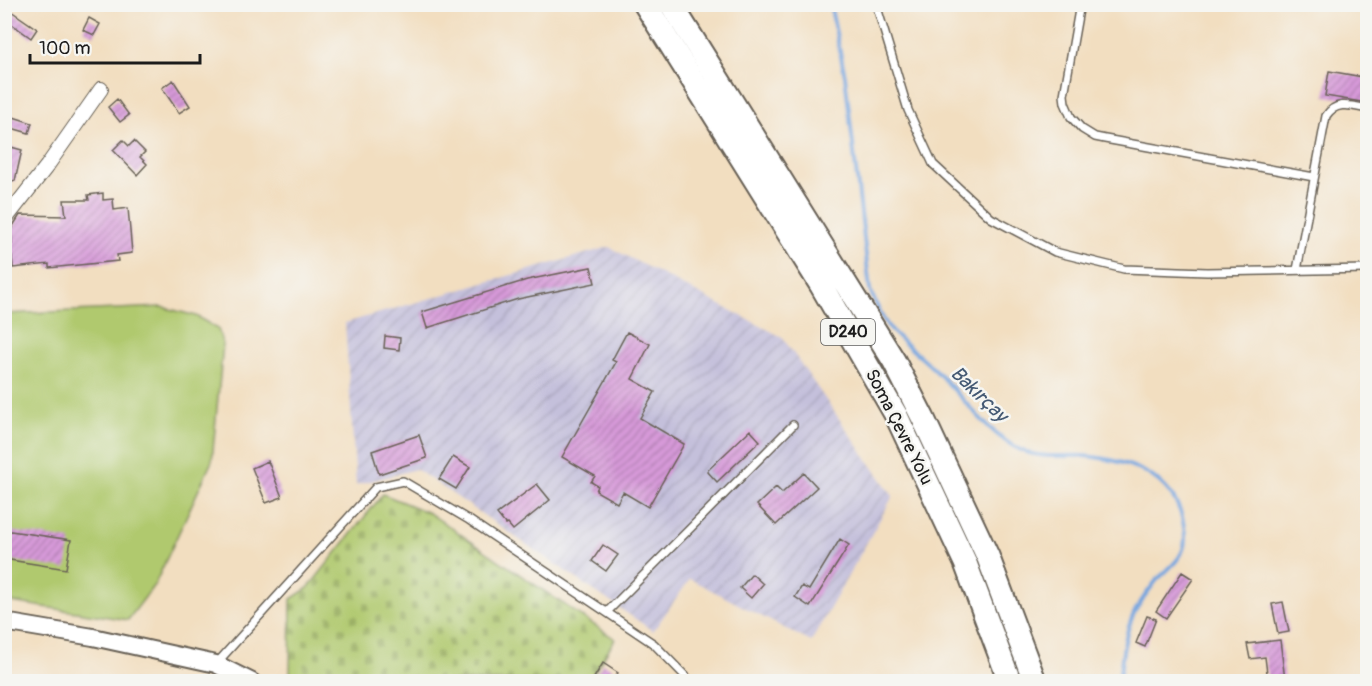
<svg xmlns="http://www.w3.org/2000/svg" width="1372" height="686" viewBox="0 0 1372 686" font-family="Pangolin,sans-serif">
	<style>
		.industrial { fill: url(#industrial-furrows) }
		.cemetery { fill: url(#cemetery-stones); stroke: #667245; stroke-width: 1.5 }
		.pitch { fill: #b0c96e; stroke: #667245; stroke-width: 1.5 }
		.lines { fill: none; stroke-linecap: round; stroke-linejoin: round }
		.stream { stroke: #74a4de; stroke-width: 4 }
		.building { fill: url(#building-hatch) }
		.service-casing { stroke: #676055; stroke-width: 10 }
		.minor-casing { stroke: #676055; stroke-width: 16 }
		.tertiary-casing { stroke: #676055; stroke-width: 20 }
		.trunk-casing { stroke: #676055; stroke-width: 26 }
		.service { stroke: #fff; stroke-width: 7 }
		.minor { stroke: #fff; stroke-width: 14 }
		.tertiary { stroke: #fff; stroke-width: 16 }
		.trunk { stroke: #fff; stroke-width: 22 }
		.labels { text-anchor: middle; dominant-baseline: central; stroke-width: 5; stroke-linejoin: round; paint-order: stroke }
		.shield { fill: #f6f6f2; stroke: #5d5d5c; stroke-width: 1.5 }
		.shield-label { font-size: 16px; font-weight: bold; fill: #1c1c1c }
		.street-label { font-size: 18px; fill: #1c1c1c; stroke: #f6f6f2 }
		.water-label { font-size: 20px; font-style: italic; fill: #445973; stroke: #f6f6f2 }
	</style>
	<defs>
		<pattern id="industrial-furrows" width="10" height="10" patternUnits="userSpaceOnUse" patternTransform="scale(1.5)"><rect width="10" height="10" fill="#c4c0db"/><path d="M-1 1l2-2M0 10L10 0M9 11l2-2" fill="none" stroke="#a8a4bb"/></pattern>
		<pattern id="cemetery-stones" width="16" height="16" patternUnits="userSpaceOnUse" patternTransform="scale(1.5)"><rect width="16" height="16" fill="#b0c96e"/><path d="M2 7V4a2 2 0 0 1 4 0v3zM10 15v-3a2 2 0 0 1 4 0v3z" fill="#97ac5f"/></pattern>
		<pattern id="building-hatch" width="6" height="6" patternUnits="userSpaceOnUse" patternTransform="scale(1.5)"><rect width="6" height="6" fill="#d79ad9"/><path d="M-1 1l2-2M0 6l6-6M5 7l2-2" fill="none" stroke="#ae7daf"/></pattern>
	</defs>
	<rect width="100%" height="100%" fill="#f6f6f2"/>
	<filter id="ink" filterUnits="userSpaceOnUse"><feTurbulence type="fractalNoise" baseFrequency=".0167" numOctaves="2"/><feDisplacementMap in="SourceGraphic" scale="12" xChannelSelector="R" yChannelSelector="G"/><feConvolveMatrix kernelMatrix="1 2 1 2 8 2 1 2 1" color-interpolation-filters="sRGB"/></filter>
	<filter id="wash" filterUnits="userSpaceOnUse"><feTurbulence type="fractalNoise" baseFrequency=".008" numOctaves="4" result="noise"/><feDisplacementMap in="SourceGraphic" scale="24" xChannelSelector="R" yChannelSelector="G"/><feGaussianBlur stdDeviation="1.35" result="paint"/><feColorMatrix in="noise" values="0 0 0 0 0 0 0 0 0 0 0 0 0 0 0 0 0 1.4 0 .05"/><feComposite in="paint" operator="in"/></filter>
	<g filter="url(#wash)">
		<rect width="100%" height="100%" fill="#f2dec0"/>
		<path class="industrial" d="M609,247L782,337L893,496L811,642L690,579L653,631L416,469L356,485L345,323Z"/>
		<path class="cemetery" d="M383,494L429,513L615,639L589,681H296L290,674L291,599L308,588Z"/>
		<path class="pitch" d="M162,307L196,316L218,329L223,344L212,461L155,584L128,620L5,601V314Z"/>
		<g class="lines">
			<path class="stream" d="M830,4L845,76L870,290C876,303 881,319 891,330C905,345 923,358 938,373C962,396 991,437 1021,450C1041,459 1061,455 1083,456C1133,460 1183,479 1185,538C1185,559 1168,568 1156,581C1148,591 1141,601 1135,611C1124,634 1122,657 1119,682"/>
		</g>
		<g id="blocks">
			<path class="building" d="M11,11L37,29L31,38L5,19Z
				M89,18L100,24L94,35L83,30Z
				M1329,71L1368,78V103L1325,96Z
				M173,80L190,106L179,113L162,88Z
				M117,99L129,115L120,122L108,107Z
				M4,114L32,123L29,133L4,126Z
				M123,140L129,146L134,141L145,152L140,157L147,164L137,175L113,150Z
				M4,145L22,150L15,181L4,179Z
				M103,193V200L113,199L114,210L128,208L132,253L117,255L118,261L49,268V264L13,268L12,256L6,257L5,245L12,244L11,229L20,215L66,216L64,200H89L88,195Z
				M591,267L595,283L518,299L427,328L422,312L527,280Z
				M627,332L650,344L632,379L655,392L640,418L684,444L648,507L623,492L617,503L596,491L598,486L591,482L595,476L562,457L616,362L612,360Z
				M385,336L400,338L399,350L384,348Z
				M750,430L760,441L717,482L707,471Z
				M419,435L427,458L379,474L372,451Z
				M453,457L470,467L456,489L439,479Z
				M268,461L282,497L266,503L252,468Z
				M804,473L817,487L776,525L757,505L776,487L782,493Z
				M537,484L550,500L513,530L508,524L506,525L497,514Z
				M4,530L71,540L66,569L4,559Z
				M840,539L849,545L810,607L795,597L802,586L809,590Z
				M603,545L618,555L606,571L592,561Z
				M1182,572L1193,579L1166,618L1156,611Z
				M752,574L763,584L751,598L740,588Z
				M1283,602L1289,632L1278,634L1272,604Z
				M1147,616L1156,619L1145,647L1136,643Z
				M1280,640L1285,680L1268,681L1265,657L1250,659L1247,644Z
				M603,663L618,673L612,681H592Z"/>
		</g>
	</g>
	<g filter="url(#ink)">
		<use href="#blocks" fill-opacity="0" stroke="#676055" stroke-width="1.5"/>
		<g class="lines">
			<g class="service-casing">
				<path id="service" d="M876,4L908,110L933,164L991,218L1055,252L1124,269L1207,272L1368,269
					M1080,4L1064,95L1065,103L1071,117L1082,129L1095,137L1105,139L1314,177
					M1297,270L1326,116C1336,100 1352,106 1368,109
					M607,612L793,425
					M216,664L376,487L403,481L469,520L654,644L691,682"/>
			</g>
			<g class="minor-casing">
				<path id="minor" d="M4,221L47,166L101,89"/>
			</g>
			<g class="tertiary-casing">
				<path id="tertiary" d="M4,622L93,637L216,664L252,682"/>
			</g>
			<g class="trunk-casing">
				<path id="trunk" d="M645,4L821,285L896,415L965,562L1010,682
					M671,4L894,361L923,418L988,557L1035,682"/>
			</g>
			<use href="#service" class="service"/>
			<use href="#minor" class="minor"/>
			<use href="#tertiary" class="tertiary"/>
			<use href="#trunk" class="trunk"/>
		</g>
	</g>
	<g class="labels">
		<rect class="shield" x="821" y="319" width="54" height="26" rx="4.5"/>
		<g class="shield-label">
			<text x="848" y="332">D240</text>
		</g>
		<g class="street-label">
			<text transform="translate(899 427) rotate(63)">Soma Çevre Yolu</text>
		</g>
		<g class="water-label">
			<text transform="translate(979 394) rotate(44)">Bakırçay</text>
		</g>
	</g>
	<rect width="1372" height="686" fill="none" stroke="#f6f6f2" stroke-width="24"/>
	<path d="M30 54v9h170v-9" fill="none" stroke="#1c1c1c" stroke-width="3"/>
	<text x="39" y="54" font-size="18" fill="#1c1c1c" stroke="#f6f6f2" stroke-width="4.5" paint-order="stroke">100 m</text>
</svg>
